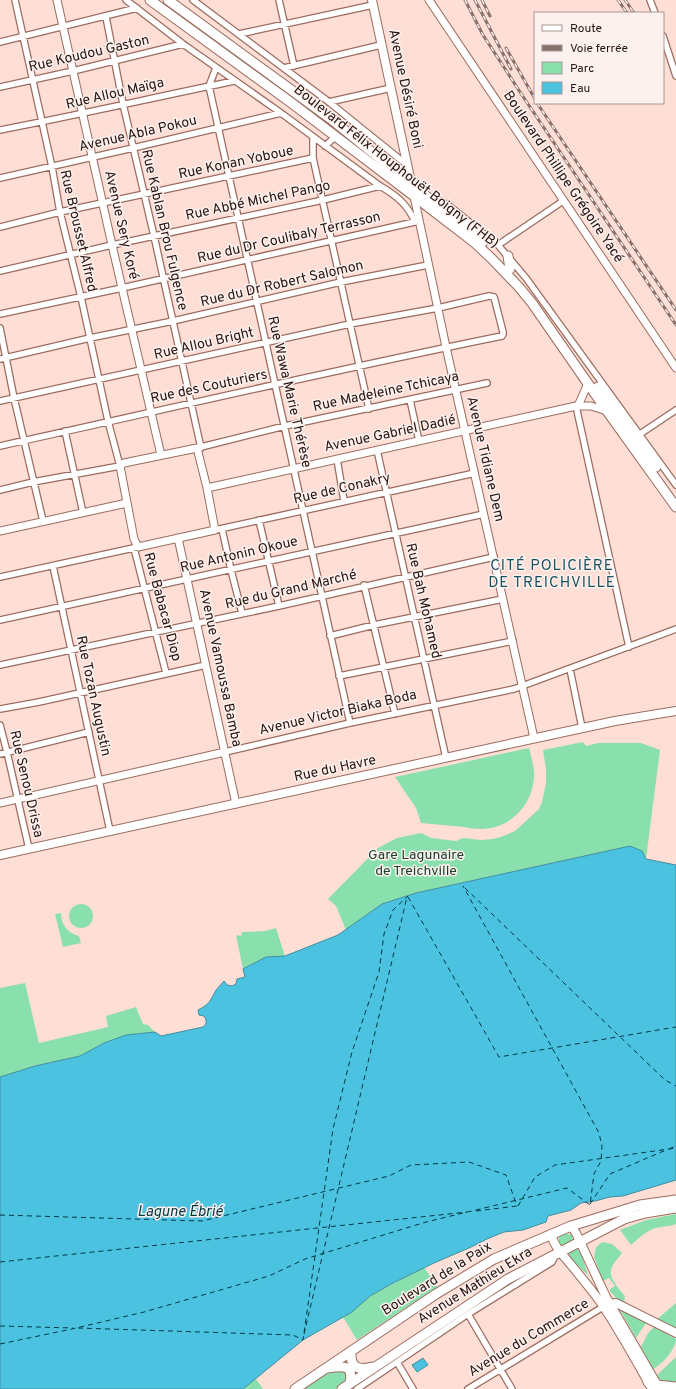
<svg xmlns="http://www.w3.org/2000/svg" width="676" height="1389" viewBox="0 0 676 1389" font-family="Overpass,sans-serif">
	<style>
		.green { fill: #8ae0ad }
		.water { fill: #4bc3e0; stroke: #408ea1 }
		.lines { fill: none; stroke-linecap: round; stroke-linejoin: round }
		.ferry { stroke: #003743; stroke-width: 1; stroke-dasharray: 5 4; stroke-linecap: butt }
		.minor-casing { stroke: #9b6c5f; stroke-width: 8 }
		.tertiary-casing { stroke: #9b6c5f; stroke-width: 9 }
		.secondary-casing { stroke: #9b6c5f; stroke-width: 10 }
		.primary-casing { stroke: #9b6c5f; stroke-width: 11 }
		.minor { stroke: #fff; stroke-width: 5.5 }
		.tertiary { stroke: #fff; stroke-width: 7 }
		.secondary { stroke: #fff; stroke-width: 8 }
		.primary { stroke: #fff; stroke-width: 9 }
		.rail-casing { stroke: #8a716a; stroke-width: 3 }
		.rail { stroke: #fcf1ee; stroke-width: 1.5; stroke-dasharray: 4.5; stroke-linecap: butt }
		.labels { text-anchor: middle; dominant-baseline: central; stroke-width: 3; stroke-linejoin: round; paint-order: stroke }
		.street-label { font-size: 14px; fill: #25130e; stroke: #fcf1ee }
		.park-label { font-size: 14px; fill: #1a402b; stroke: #fcf1ee }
		.neighbourhood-label { font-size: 15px; letter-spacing: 1px; fill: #1a515e; stroke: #fcf1ee }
		.water-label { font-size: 15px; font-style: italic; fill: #003743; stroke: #fcf1ee }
	</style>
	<rect width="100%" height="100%" fill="#ffded5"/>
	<path class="green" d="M583,742L586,746L598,743H641L660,750L646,859L630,846L416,893L382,904L346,930L336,906L328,899L378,848L397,838L421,833L431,838L456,841L463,838L481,840L492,839L501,837L515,831L539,809L542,802L546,783V769L543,750Z
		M529,748C531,757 535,768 534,778C532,806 510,828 482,829C476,829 469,828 464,827C449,826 435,824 421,823L416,808L395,777Z
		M69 916a12 12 0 1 1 24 0a12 12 0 1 1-24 0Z
		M61,913C61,925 68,933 79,936L81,943L63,947L55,914Z
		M276,928L285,956L266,957L243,969L236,935L241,936L242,932L265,931Z
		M25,983L39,1043L108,1027L106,1016L136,1007L143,1024L148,1025L155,1032L126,1035L104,1043L80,1056L35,1066L0,1077V988Z
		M676,1214V1224C669,1227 660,1226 653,1229C645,1232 638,1239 631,1245L620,1230L646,1220Z
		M563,1233L572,1235L573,1240L563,1246L559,1244C558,1239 559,1236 563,1233Z
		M602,1242L612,1244L622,1253C619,1258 614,1262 612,1267C607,1277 619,1289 625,1296L624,1304L615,1297L609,1290L615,1286L609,1278L603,1281L594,1257L596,1247Z
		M577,1249L581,1253L588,1275L570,1259L569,1253C571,1250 573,1250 577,1249Z
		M424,1267L437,1287L357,1340L343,1317L352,1312L370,1296Z
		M676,1303V1327L672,1328L656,1320Z
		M619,1308L646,1323L636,1338Z
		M654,1327L676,1339C676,1349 662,1365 653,1369L641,1347L648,1333Z
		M676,1357V1389H664L657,1375Z
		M344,1369L349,1375L344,1384L337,1389H300L322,1375Z
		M256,1379L263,1389H243Z"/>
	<path class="water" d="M630,846L642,851L646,859L676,865V1180L623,1196L610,1197L595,1201L581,1203L571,1210L548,1216L546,1222L523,1230L504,1232L487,1239L469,1248L434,1263L393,1283L370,1296L352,1312L303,1340L243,1389H0V1077L35,1066L80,1056L104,1043L126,1035L155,1032L161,1036L203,1027C207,1024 207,1020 204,1016L199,1015L198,1010C208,1005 209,1003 214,994C216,989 221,985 224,981L227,985L232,986L236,984L237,979L245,977L243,969L266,957L285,956L338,935L382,904L416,893Z
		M423,1358L428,1365L417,1372L412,1365Z"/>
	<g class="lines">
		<path class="ferry" d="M465,888L665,1080L676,1086
			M408,897L499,1057L676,1027
			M669,1149L676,1146
			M590,1204L610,1174L666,1150
			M518,1206L535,1177L555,1165L676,1148
			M476,1211L517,1206
			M0,1215L202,1221L389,1176L411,1165L469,1162L506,1175L517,1206
			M0,1262L467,1212
			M0,1326L73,1328
			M78,1328L293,1335L303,1340L333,1129L352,1052L379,972L384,934L393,910L408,896
			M304,1334L407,897
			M0,1344L72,1329L144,1312L269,1276L305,1259L426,1222L567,1188L590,1205L594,1174L601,1161L602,1146L599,1133L463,886"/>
		<g class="minor-casing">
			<path id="minor" d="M126,0L183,44L281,113L380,186C396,195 408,205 415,222
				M193,0L329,102L407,165
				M279,0L294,66
				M650,0L655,13
				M106,17L123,104L154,236L201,448
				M239,34L373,5
				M663,36L676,76
				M0,42L137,8
				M216,68L209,86L350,723
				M284,68L381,45
				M0,87L73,71L183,44
				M329,102L391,88
				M0,130C78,115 156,97 234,81
				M313,137V158L369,409
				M325,146L335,137
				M0,178L133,148L281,113
				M432,198L441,201L449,206L498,245L526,278L676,485
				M0,227L60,212L313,158
				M498,245L563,201
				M0,271L112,245L323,200L380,186
				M0,314L122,288L419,221
				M0,328L14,398L43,521
				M0,359L90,338L173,321L341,282L428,265
				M410,400L419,441
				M0,401L350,324L438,308L489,296L494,297L503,332V334L502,336C334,370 167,409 0,446
				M576,406L629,647
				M65,431L83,513
				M640,434L676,410
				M197,448L285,426L487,383
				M377,450L446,758
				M337,459L344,501
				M0,490L33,482L120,466L108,421L81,297L60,212L52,167L15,0
				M259,520L279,606
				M222,529L231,570L242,613
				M215,530L475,473
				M134,548L166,673
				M53,566L110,831
				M0,577L138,547
				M364,585L395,714
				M0,620C161,585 322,549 484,514
				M330,636L374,625L503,599
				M0,665L279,606L494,557
				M570,669L582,728
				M339,676L513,641
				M0,709L39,702L206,665
				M0,725L7,752L29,849
				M225,752L350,723L514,689L676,629
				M0,754L89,732
				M468,1314L512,1389
				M397,1362L413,1389
				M357,1389L468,1314L552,1262L556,1254
				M468,1389L603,1307"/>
		</g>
		<g class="tertiary-casing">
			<path id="tertiary" d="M57,0L112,245L161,455
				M429,0L676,368
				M414,196L446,347L534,738
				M578,406L586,388L587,382
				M197,448L207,488L215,530L138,547L134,539L120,466L124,463Z
				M207,488L576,406H591L607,411
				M0,531L127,503
				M178,538L236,804
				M0,803L225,752"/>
		</g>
		<g class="secondary-casing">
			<path id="secondary" d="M372,0L412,187
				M0,855L541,737L615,721L676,711
				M571,1226L576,1233L606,1297L659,1388
				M551,1234C554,1247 564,1256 572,1266C581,1277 590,1288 599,1300C619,1329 635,1359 652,1389
				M607,1304L616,1303L676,1333"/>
		</g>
		<g class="primary-casing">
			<path id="primary" d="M150,0L293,104L414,196L475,243L491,258L518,286L532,303L607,411L676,507
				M168,0L331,119L483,242
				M508,256L510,269
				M598,387L656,467
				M351,1351C350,1367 357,1371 372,1367
				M328,1368C342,1366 354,1364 350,1383
				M648,1382L657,1385L676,1387
				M295,1389L436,1294L494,1259L571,1226L640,1205L676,1200
				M342,1389L508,1279L624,1219L645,1213L676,1208"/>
		</g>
		<use href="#minor" class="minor"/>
		<use href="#tertiary" class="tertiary"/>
		<use href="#secondary" class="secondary"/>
		<use href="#primary" class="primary"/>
		<g class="rail-casing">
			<path id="rail" d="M465,0L483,35L522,95L676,325
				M475,0L511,69
				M482,0L490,16
				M618,0L627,13
				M625,0L634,13
				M506,48L535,99
				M537,103L676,310"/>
		</g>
		<use href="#rail" class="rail"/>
	</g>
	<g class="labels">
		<g class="street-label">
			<text transform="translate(89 54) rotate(-13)">Rue Koudou Gaston</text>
			<text transform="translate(405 89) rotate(78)">Avenue Désiré Boni</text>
			<text transform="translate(115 94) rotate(-13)">Rue Allou Maïga</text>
			<text transform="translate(138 134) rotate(-13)">Avenue Abla Pokou</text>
			<text transform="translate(236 163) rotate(-12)">Rue Konan Yoboue</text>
			<text transform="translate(396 167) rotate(38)">Boulevard Félix Houphouët Boigny (FHB)</text>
			<text transform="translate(563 177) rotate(56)">Boulevard Phillipe Grégoire Yacé</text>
			<text transform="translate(258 201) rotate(-12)">Rue Abbé Michel Pango</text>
			<text transform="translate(121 225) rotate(77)">Avenue Sery Koré</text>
			<text transform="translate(164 230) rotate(77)">Rue Kablan Brou Fulgence</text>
			<text transform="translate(78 231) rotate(77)">Rue Brousset Alfred</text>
			<text transform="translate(289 238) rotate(-13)">Rue du Dr Coulibaly Terrasson</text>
			<text transform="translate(282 284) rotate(-13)">Rue du Dr Robert Salomon</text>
			<text transform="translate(204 344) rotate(-13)">Rue Allou Bright</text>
			<text transform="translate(209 387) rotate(-12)">Rue des Couturiers</text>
			<text transform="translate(289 392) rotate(77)">Rue Wawa Marie Thérèse</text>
			<text transform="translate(386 392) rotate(-12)">Rue Madeleine Tchicaya</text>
			<text transform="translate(390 434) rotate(-12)">Avenue Gabriel Dadié</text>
			<text transform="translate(485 459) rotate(77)">Avenue Tidiane Dem</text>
			<text transform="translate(342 489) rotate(-13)">Rue de Conakry</text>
			<text transform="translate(239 555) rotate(-13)">Rue Antonin Okoue</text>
			<text transform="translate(291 590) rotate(-13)">Rue du Grand Marché</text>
			<text transform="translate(423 601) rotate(77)">Rue Bah Mohamed</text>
			<text transform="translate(162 607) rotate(75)">Rue Babacar Diop</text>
			<text transform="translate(220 668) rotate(78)">Avenue Vamoussa Bamba</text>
			<text transform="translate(93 696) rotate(78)">Rue Tozan Augustin</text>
			<text transform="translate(338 713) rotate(-13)">Avenue Victor Biaka Boda</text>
			<text transform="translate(335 769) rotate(-12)">Rue du Havre</text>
			<text transform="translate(26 784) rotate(77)">Rue Senou Drissa</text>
			<text transform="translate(437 1279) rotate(-32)">Boulevard de la Paix</text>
			<text transform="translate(475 1286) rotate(-32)">Avenue Mathieu Ekra</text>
			<text transform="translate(529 1338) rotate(-31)">Avenue du Commerce</text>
		</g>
		<g class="park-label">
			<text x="416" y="855">Gare Lagunaire<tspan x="416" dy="16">de Treichville</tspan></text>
		</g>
		<g class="neighbourhood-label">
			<text x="552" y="566">CITÉ POLICIÈRE<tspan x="552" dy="17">DE TREICHVILLE</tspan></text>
		</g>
		<g class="water-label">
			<text x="180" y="1212">Lagune Ébrié</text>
		</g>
	</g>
	<rect x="534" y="12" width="130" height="92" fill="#fcf1ee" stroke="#a69894"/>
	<rect x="542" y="25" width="20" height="6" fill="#ffffff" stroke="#a69894"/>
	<text x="570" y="32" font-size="12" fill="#25130e">Route</text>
	<rect x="542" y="45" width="20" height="6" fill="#8a716a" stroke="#a69894"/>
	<text x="570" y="52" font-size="12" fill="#25130e">Voie ferrée</text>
	<rect x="542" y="62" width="20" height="12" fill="#8ae0ad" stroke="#a69894"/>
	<text x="570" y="72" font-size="12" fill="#25130e">Parc</text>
	<rect x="542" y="82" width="20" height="12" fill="#4bc3e0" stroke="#a69894"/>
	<text x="570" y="92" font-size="12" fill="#25130e">Eau</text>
</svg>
